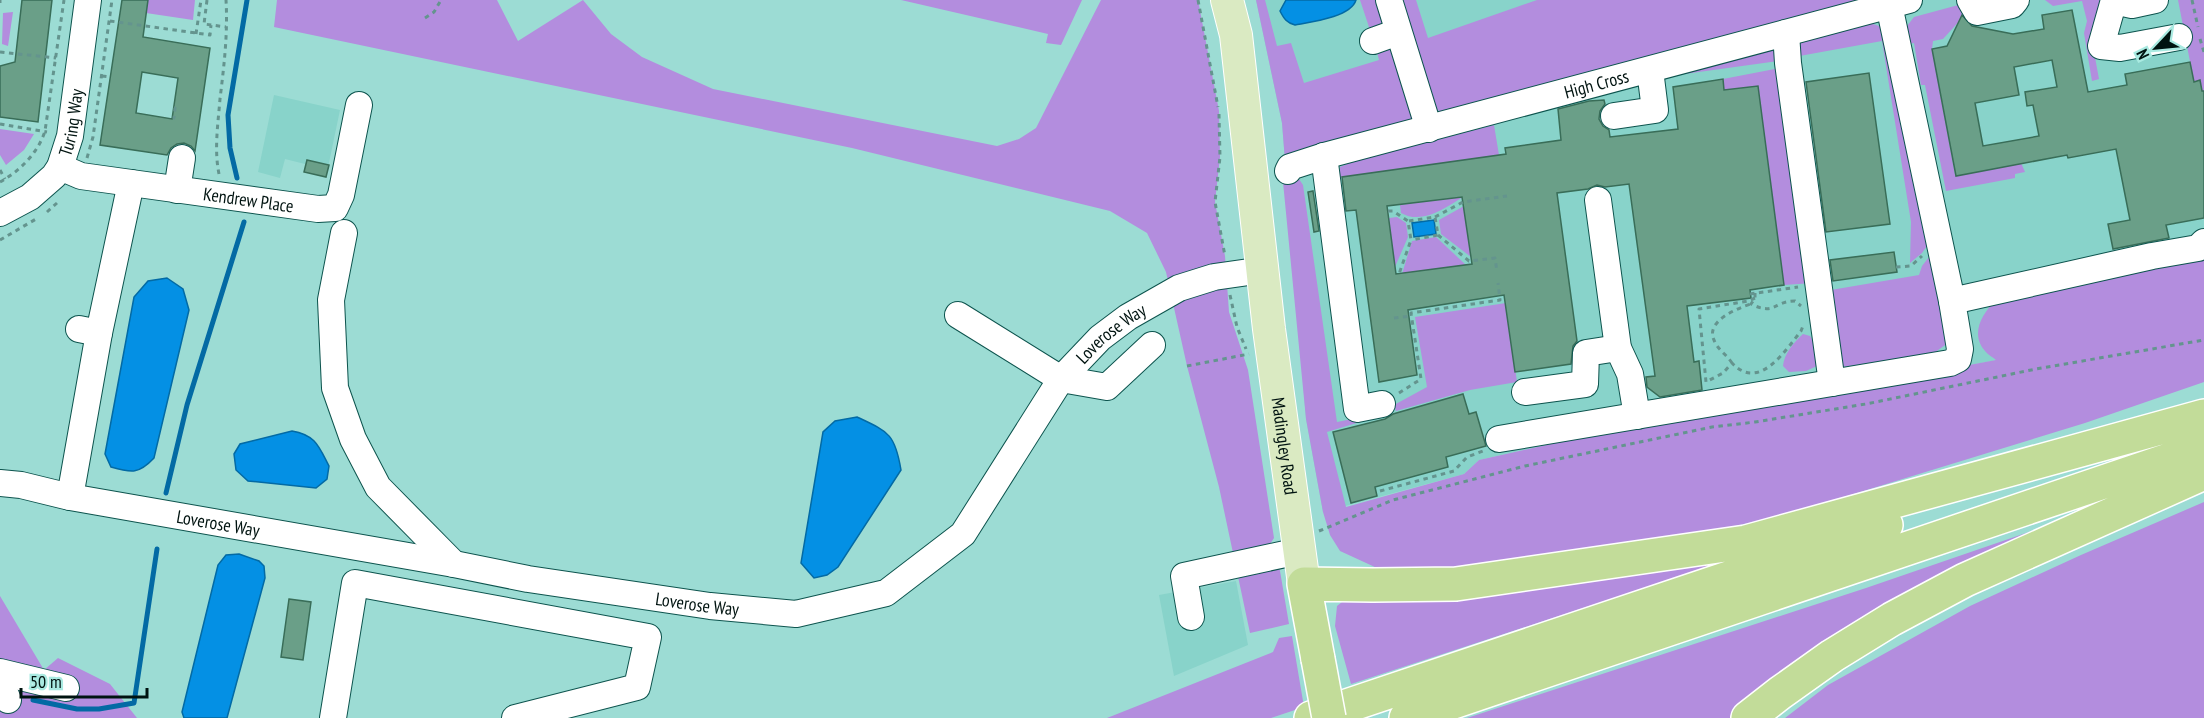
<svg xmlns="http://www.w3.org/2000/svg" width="2204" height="718" viewBox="0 0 2204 718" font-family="'PT Sans Narrow',sans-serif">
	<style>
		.built { fill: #88d3ca }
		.green { fill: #b38dde }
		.water { fill: #0490e4; stroke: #036aa4; stroke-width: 1.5 }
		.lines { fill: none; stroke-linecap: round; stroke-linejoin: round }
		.stream { stroke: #036aa4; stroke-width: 5 }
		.building { fill: #6a9f88; stroke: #396d58; stroke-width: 1.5; fill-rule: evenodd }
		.minor-casing { stroke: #0d544e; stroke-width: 28 }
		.major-casing { stroke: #fff; stroke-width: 34 }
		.highway-casing { stroke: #fff; stroke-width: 36 }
		.path { stroke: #64948e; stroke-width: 3; stroke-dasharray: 4.5 4.5; stroke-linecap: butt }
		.minor { stroke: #fff; stroke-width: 26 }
		.major { stroke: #daeac2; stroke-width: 32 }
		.highway { stroke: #c2dc99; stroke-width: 33 }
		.highway-bridge-casing { stroke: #fff; stroke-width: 36; stroke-linecap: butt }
		.highway-bridge { stroke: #c2dc99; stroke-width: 33 }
		.labels { text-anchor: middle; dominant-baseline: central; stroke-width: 4.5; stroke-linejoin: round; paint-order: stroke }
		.street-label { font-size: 18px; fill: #001310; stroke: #a9eae1 }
	</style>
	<rect width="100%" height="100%" fill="#9cdcd4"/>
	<path class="built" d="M1256,0H2204V257L1997,360L1569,440L1479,460L1464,474L1323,512L1306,419L1282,123Z
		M274,95L340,110L326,177L304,172L305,164L285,159L280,178L258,172Z
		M1236,581L1248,645L1174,676L1159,595Z"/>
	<path class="green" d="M148,0H195L193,20L146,13Z
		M277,0H497L518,41L583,0L611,34L642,57L713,89L997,146L1019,139L1036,128L1101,0H1198L1219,111L1220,157L1215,202L1225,256L1229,312L1248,370L1274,538L1270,544L1280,571L1289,624L1250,633L1219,487L1187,366L1166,272L1147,233L1110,211L852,148L274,27Z
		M901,0H1082L1061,45L1046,43L1048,34Z
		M1256,0H1265L1277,46L1291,43L1304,83L1379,60L1376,48L1393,42L1413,113L1409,123L1285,161L1282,123Z
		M1360,0H1383L1390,22L1371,33Z
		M1401,0H1416L1428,38L1537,0H1889L1447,115L1432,107Z
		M2045,0H2104L2094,52L2099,79L2092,81L2084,33L2087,21L2082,1L2053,6Z
		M2178,0H2204V91H2202L2200,81L2194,82Z
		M1962,4L1964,16L1943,39L1933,41L1932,49L1955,175L2021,163L2025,172L2015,174V178L1946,191L1925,85H1921L1914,43L1908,44L1907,26L1914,17Z
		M13,12L8,46L2,44L3,13Z
		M1870,23L1879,26L1883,30L1929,243L1922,253L1910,263L1911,222L1882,41L1794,57L1795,43Z
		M1771,48L1779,51L1785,60L1670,76Z
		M1785,67L1813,283L1784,285L1758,86L1724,90L1723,79Z
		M1494,125L1499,155L1339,178L1340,167L1354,161Z
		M0,129L34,134L24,150L6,165L0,155Z
		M1291,179H1299L1303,185L1337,422L1382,413L1383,415L1327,432L1346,507L1464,474L1479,460L1569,440L1996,360C1993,357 1988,355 1985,351C1970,334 1982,314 1995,301L2204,257V382L2085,423L1782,516L1659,542L1439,572L1377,568L1340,551L1330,535L1323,512L1306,419L1283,182Z
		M1463,197C1445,208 1422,225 1401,213L1400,205Z
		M1464,206L1471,257L1441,234L1439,220Z
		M1397,217L1406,223L1408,237L1395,267L1389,218Z
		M1436,237L1466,265L1402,274L1412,241Z
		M1933,252L1948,343L1934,353L1836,368L1825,291L1919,275L1922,266Z
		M1506,303L1517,382L1470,390L1396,411L1394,405L1427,387L1415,317Z
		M1803,334L1810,336C1816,345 1821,356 1817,366L1806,371L1789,372L1783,366C1784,354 1794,342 1803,334Z
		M2204,502V718H1785L1828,685L1970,606L2081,555Z
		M2090,511L1735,718H1467L1866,588Z
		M1791,540L1351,684L1335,626L1337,606L1342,602Z
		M0,596L44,670L58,658L110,684L137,718H0Z
		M1292,636L1304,707L1271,718H1107L1273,652L1279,638Z"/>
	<path class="water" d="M1286,0H1356C1351,17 1311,22 1295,25C1287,23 1284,19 1280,11Z
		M1434,220L1436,234L1414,237L1412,223Z
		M167,278L183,289L189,310L154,458C139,474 132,473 111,467L105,454L134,297L148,281Z
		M857,417C889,432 895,434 901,470L838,567L827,575L814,578L801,563L823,432L835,421Z
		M292,431C316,435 319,447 329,466L327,479L316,488L248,481L236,470L234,454L240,444Z
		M239,554L259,561L264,566L265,578L227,718H184L182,712L218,565L226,555Z"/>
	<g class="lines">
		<path class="stream" d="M237,178L230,148L228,115L247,0
			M166,493L187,405L244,222
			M33,700L77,709H99L134,703L157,549"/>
	</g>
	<path class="building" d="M22,0H52L38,122L0,117V66L15,62Z
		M122,0H148L143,37L210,48L195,151L191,146L184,143L177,144L171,148L167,155L100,145ZM142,72L178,78L172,119L136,113Z
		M2072,10L2088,92L2127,85L2125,74L2190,62L2194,82L2200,80L2202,91H2204V218L2166,225L2169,238L2113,249L2108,224L2130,220L2116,149L2068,158L2067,155L1956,176L1932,49L1947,46L1962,15L1972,26L2013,34L2044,29L2042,15ZM2052,60L2057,87L2025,92L2027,106L2033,105L2039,136L1983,146L1975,103L2019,95L2014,67Z
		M1869,73L1890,224L1826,232L1806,82Z
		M1723,79L1724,90L1758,86L1784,285L1750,290L1751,298L1687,306L1694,362L1699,361L1702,390L1660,397L1647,387L1646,377L1655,376L1629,184L1605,187L1597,185L1588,189L1557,193L1577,341L1573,346L1571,364L1515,372L1504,295L1408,310L1417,375L1379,382L1356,210L1346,211L1342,177L1506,154L1505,148L1561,140L1558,109L1589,101L1604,100L1605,104L1600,111L1599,119L1603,126L1609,130L1610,137L1678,129L1673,87ZM1462,197L1472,264L1396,274L1387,206Z
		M307,160L329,165L326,177L304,172Z
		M1313,191L1319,231L1314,232L1308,192Z
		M1894,252L1897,272L1833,281L1830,260Z
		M1463,394L1469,414L1476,412L1486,446L1446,457L1448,467L1375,487L1377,496L1351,503L1333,432L1385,419L1393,414Z
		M289,599L311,602L303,660L281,657Z"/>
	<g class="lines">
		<g class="minor-casing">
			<g id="minor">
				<path d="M1389,0L1429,129"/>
				<path d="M1970,0L1977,12L2012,5L2016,0"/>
				<path d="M2114,0L2101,46L2120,48L2179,37"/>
				<path d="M2114,1L2132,5L2155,0"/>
				<path d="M1889,5L1952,301"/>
				<path d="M1786,33L1788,63L1832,383"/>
				<path d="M1373,41L1398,32"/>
				<path d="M1614,116L1655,110L1650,70"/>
				<path d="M1324,156L1357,409L1382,404"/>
				<path id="s1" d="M60,167L81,176L318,209L335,208L341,195L359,105"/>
				<path id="s2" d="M1288,171L1290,167L1324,156L1909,0"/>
				<path d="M177,190L182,158"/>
				<path d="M1598,200L1618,348L1630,374L1637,416"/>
				<path id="s3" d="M0,213L30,197L54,176L60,167L70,136L88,0"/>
				<path d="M344,233L331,300L335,388L353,439L378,487L454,564"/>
				<path d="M958,315L1061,379L1107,387L1152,345"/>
				<path d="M79,329L99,333"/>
				<path d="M1525,392L1585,384L1586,353L1618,348"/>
				<path d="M1499,439L1950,363L1958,359L1960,349L1952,301L2152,256L2198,248L2204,242"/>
				<path id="s4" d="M0,483L21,485L70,497L454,564L528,579L710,606L796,614L886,593L963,534L1061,379L1100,338L1128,317L1179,288L1214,277L1263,270"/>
				<path d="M70,497L99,333L131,183"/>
				<path d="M1191,617L1184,576L1299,551"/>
				<path d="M0,672L66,688"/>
				<path d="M0,681L8,700"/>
				<path d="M333,718L355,583L648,637L637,687L515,718"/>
			</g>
		</g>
		<g class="major-casing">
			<g id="major">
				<path id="s5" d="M1227,0L1236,35L1269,329L1304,584"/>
			</g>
		</g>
		<g class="highway-casing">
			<path id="highway" d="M1318,659L1304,584L1373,585L1456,584L1746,542L2204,416
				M1311,718L1886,525
				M1406,718L2204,448
				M1748,718L1780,693L1832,656L1892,619L1965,580L2204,473"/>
		</g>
		<path class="path" d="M207,0L204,24L226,27
			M1198,0L1218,107
			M2192,0L2198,27
			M0,3V0
			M425,18L434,12L441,0
			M110,21L210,35L211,25
			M196,34L201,0
			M2200,39L2204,52
			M0,52L56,58
			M102,76L110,77
			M174,108H175L174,118H175
			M1219,114L1220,157L1215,202L1225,256
			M0,124L47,132
			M87,158L93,137L112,0
			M0,170L5,179
			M219,174C214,150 218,124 220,99C224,66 228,33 226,0
			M0,182C20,171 38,153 45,131L64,0
			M1388,211H1393L1408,221L1411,240L1399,274
			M47,212L57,203
			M1435,217L1463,202L1507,196
			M1409,221L1435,217L1438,235L1411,240
			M1438,235L1469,261L1495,258L1497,272
			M0,240L36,219
			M1896,267L1911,266L1922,256
			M1755,293V298L1751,304C1775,316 1774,301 1795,301L1801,306
			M1750,294L1798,287
			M1230,295L1237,327L1246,349
			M1755,298L1748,301L1699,309L1706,382L1723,373L1732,363C1759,392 1785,351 1801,331L1803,326
			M1394,318L1411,316
			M1732,363C1727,355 1717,349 1714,340C1705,321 1738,308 1751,304
			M1187,366L1249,354
			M1399,393L1421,379L1411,313L1500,300L1498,283
			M1380,491L1454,471L1467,457L1483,451
			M1319,531L1393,500L1525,466L1712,427L1755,422L1866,404L2036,369L2204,340"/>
		<use href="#minor" class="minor"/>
		<use href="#major" class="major"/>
		<use href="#highway" class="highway"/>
		<g class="highway-bridge-casing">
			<path id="highway-bridge" d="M1318,659L1329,718"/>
		</g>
		<use href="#highway-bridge" class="highway-bridge"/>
	</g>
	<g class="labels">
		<g class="street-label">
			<text stroke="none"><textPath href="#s2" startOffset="322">High Cross</textPath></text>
			<text stroke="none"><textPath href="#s3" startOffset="123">Turing Way</textPath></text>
			<text stroke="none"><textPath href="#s1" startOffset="192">Kendrew Place</textPath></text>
			<text stroke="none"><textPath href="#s4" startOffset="1248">Loverose Way</textPath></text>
			<text stroke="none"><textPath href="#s5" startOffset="450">Madingley Road</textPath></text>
			<text stroke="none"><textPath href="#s4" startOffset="222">Loverose Way</textPath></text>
			<text stroke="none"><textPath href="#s4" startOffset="708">Loverose Way</textPath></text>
		</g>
	</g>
	<g transform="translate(2156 48) rotate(244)" stroke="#a9eae1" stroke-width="4.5" paint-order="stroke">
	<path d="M0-4.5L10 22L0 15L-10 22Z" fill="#001310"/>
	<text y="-9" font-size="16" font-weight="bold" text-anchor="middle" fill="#001310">N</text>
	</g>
	<path d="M21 688v9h126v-9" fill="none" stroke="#001310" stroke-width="3"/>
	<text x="30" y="688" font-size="18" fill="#001310" stroke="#a9eae1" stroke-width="4.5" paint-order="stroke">50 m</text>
</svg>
